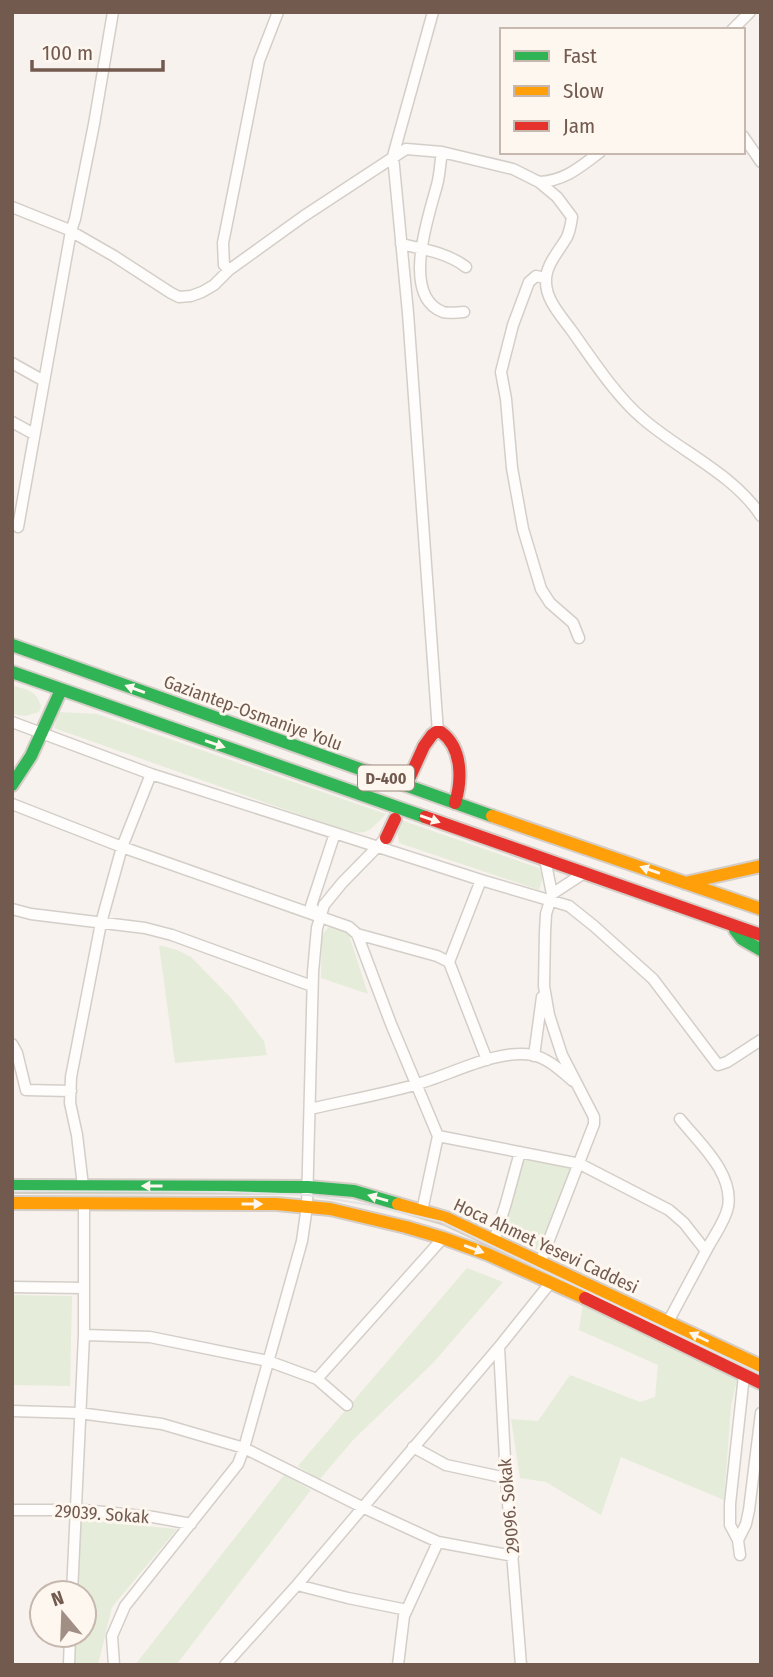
<svg xmlns="http://www.w3.org/2000/svg" width="773" height="1677" viewBox="0 0 773 1677" font-family="'Fira Sans Condensed',sans-serif">
	<style>
		.green { fill: #e5ecd9 }
		.lines { fill: none; stroke-linecap: round; stroke-linejoin: round }
		.street-casing { stroke: #d4cec8; stroke-width: 13 }
		.fast-casing { stroke: #d5cec8; stroke-width: 16 }
		.slow-casing { stroke: #d5cec8; stroke-width: 16 }
		.jam-casing { stroke: #d5cec8; stroke-width: 16 }
		.street { stroke: #fefdfc; stroke-width: 10 }
		.fast { stroke: #30b455; stroke-width: 12 }
		.slow { stroke: #ff9f0a; stroke-width: 12 }
		.jam { stroke: #e5322d; stroke-width: 12 }
		.tram { stroke: #e4e3e4; stroke-width: 2 }
		.oneway { fill: #fdf7ef }
		.labels { text-anchor: middle; dominant-baseline: central; stroke-width: 6; stroke-linejoin: round; paint-order: stroke }
		.shield { fill: #fdf7ef; stroke: #9c897f; stroke-width: 2 }
		.shield-label { font-size: 16px; font-weight: bold; fill: #735a4f }
		.street-label { font-size: 18px; fill: #735a4f; stroke: #fdf7ef }
	</style>
	<rect width="100%" height="100%" fill="#f7f2ed"/>
	<path class="green" d="M12,685C27,690 36,690 41,706L39,712L25,716L12,714Z
		M59,712L97,714L386,814C364,837 365,835 335,827L54,728Z
		M401,820L539,868L543,877L539,890L399,843L398,833Z
		M334,926L349,935L368,994L321,978L322,935L329,927Z
		M159,945L177,950L191,957L231,998L264,1041L267,1055L175,1063Z
		M524,1159L569,1166L571,1173L540,1251L501,1235Z
		M467,1268L503,1282L433,1363L354,1439L319,1480L298,1466Z
		M12,1295L72,1296L70,1386L12,1385Z
		M583,1303L650,1334L737,1380L731,1406L724,1500L621,1457L601,1515L546,1482L520,1478L511,1419L538,1421L570,1375L640,1402L655,1397L658,1365L579,1330Z
		M284,1475L311,1490L176,1665H135Z
		M80,1520L177,1529L112,1607L98,1665H72L73,1635H84V1593H76Z"/>
	<g class="lines">
		<g class="street-casing">
			<path id="street" d="M433,12L393,156L408,313L438,732
				M732,30L750,12
				M743,136L761,162
				M442,152C440,163 440,174 437,185C429,215 400,296 443,312C449,314 458,312 464,312
				M539,182C565,181 580,167 600,152
				M12,207L67,229L114,256L171,293L179,297L191,296L202,292L214,285L229,270L304,216L406,149L442,152L513,169L539,182L557,197L572,217C571,224 570,231 567,237C560,250 546,264 546,280C545,299 561,316 572,331C592,359 616,396 642,418C678,450 734,474 761,516
				M401,244C423,249 448,253 466,267
				M229,270L224,265L223,243L239,163L259,61L278,12
				M545,278L536,276L529,282L513,325L501,372L506,399L512,468L523,529L541,589L550,603L573,623L579,638
				M12,363L44,381
				M12,422L34,434
				M18,527L71,231L75,219L94,124L113,12
				M12,722L151,774L481,880L569,906L594,926L653,979L718,1065L727,1062L761,1040
				M12,804L122,847L349,927L357,934L391,1024L438,1136L422,1211
				M552,894L584,873
				M12,909L31,914L145,928L172,935L312,986
				M320,917L311,906L335,833
				M357,934L437,956L449,962L487,1060
				M449,962L481,880
				M12,1044L17,1053L26,1090L71,1091
				M534,1056L542,997
				M310,1109C344,1101 380,1095 414,1085C449,1076 497,1048 533,1055C549,1059 561,1071 573,1081
				M680,1119C699,1143 734,1173 728,1207C725,1222 713,1237 706,1251
				M438,1136L580,1164L669,1210L684,1223L706,1251L668,1322
				M83,1186L77,1135L70,1103L71,1077L101,923L122,847L151,774
				M494,1241L506,1203L520,1152
				M540,1263L594,1124V1117L562,1055L549,1015L544,986L545,932L546,914L552,894L545,859
				M12,1287L84,1288
				M84,1335L150,1337L268,1361L317,1379L347,1405
				M499,1347L506,1478L521,1665
				M317,1379L443,1238
				M12,1411L79,1413L162,1424L244,1448L362,1507L438,1542L513,1556
				M413,1447L446,1465L506,1478
				M12,1510H84L153,1517L191,1524
				M738,1540L746,1524L749,1510L761,1413
				M740,1555L738,1540L730,1525V1504L744,1375
				M297,1585L348,1598L407,1610
				M72,1593L84,1335V1203
				M69,1665L70,1635
				M114,1665L112,1636L125,1606L238,1464L244,1448L302,1241L307,1206L313,972L317,928L324,905L342,883L386,838
				M225,1665L297,1585L499,1347L551,1282
				M398,1665L404,1616L438,1542"/>
		</g>
		<g class="fast-casing">
			<path id="fast" d="M12,645L492,816
				M12,672L425,817
				M12,785L31,756L61,690
				M735,930L742,939L761,950
				M12,1186L308,1187L354,1191L398,1204"/>
		</g>
		<g class="slow-casing">
			<path id="slow" d="M492,816L761,909
				M685,883L761,866
				M12,1203L276,1204L330,1209L406,1227L443,1238L487,1254L585,1298
				M398,1204L446,1218L761,1366"/>
		</g>
		<g class="jam-casing">
			<path id="jam" d="M409,779L424,746L432,735L436,732H441C463,748 462,781 455,803
				M425,817L761,935
				M386,838L395,819
				M585,1298L761,1383"/>
		</g>
		<use href="#street" class="street"/>
		<use href="#fast" class="fast"/>
		<use href="#slow" class="slow"/>
		<use href="#jam" class="jam"/>
		<path class="tram" d="M12,1191L226,1192L308,1195L370,1205L442,1222L761,1374"/>
	</g>
	<defs><path id="oneway-solid" d="M-6-.8H1V-3.2L6.5 0L1 3.2V.8H-6Z" transform="scale(1.75)"/></defs>
	<g class="oneway">
		<use href="#oneway-solid" transform="translate(135 689) rotate(-160)"/>
		<use href="#oneway-solid" transform="translate(215 744) rotate(19)"/>
		<use href="#oneway-solid" transform="translate(430 819) rotate(19)"/>
		<use href="#oneway-solid" transform="translate(650 870) rotate(-161)"/>
		<use href="#oneway-solid" transform="translate(152 1186) rotate(-180)"/>
		<use href="#oneway-solid" transform="translate(378 1198) rotate(-164)"/>
		<use href="#oneway-solid" transform="translate(252 1204)"/>
		<use href="#oneway-solid" transform="translate(474 1249) rotate(20)"/>
		<use href="#oneway-solid" transform="translate(699 1337) rotate(-155)"/>
	</g>
	<g class="labels">
		<rect class="shield" x="358" y="765.5" width="56" height="25" rx="5"/>
		<g class="shield-label">
			<text x="386" y="778">D-400</text>
		</g>
		<g class="street-label">
			<text transform="translate(253 713) rotate(20)">Gaziantep-Osmaniye Yolu</text>
			<text transform="translate(546 1246) rotate(25)">Hoca Ahmet Yesevi Caddesi</text>
			<text transform="translate(509 1506) rotate(-95)">29096. Sokak</text>
			<text transform="translate(102 1514) rotate(4)">29039. Sokak</text>
		</g>
	</g>
	<rect width="773" height="1677" fill="none" stroke="#735a4f" stroke-width="28"/>
	<rect x="500" y="28" width="245" height="126" fill="#fdf7ef" stroke="#c6b8af" stroke-width="2"/>
	<rect x="514" y="51" width="35" height="10" fill="#30b455" stroke="#c6b8af" stroke-width="2"/>
	<text x="563" y="63" font-size="21" fill="#735a4f">Fast</text>
	<rect x="514" y="86" width="35" height="10" fill="#ff9f0a" stroke="#c6b8af" stroke-width="2"/>
	<text x="563" y="98" font-size="21" fill="#735a4f">Slow</text>
	<rect x="514" y="121" width="35" height="10" fill="#e5322d" stroke="#c6b8af" stroke-width="2"/>
	<text x="563" y="133" font-size="21" fill="#735a4f">Jam</text>
	<g transform="translate(63 1614) rotate(341)"><circle r="33" fill="#fdf7ef" stroke="#c6b8af" stroke-width="2"/>
	<path d="M0-5L12 26L0 18L-12 26Z" fill="#a18f86"/>
	<text y="-10" font-size="19" font-weight="bold" text-anchor="middle" fill="#735a4f">N</text>
	</g>
	<path d="M32 60v10h131v-10" fill="none" stroke="#735a4f" stroke-width="3.5"/>
	<text x="42" y="60" font-size="21" fill="#735a4f" stroke="#fdf7ef" stroke-width="5" paint-order="stroke">100 m</text>
</svg>
